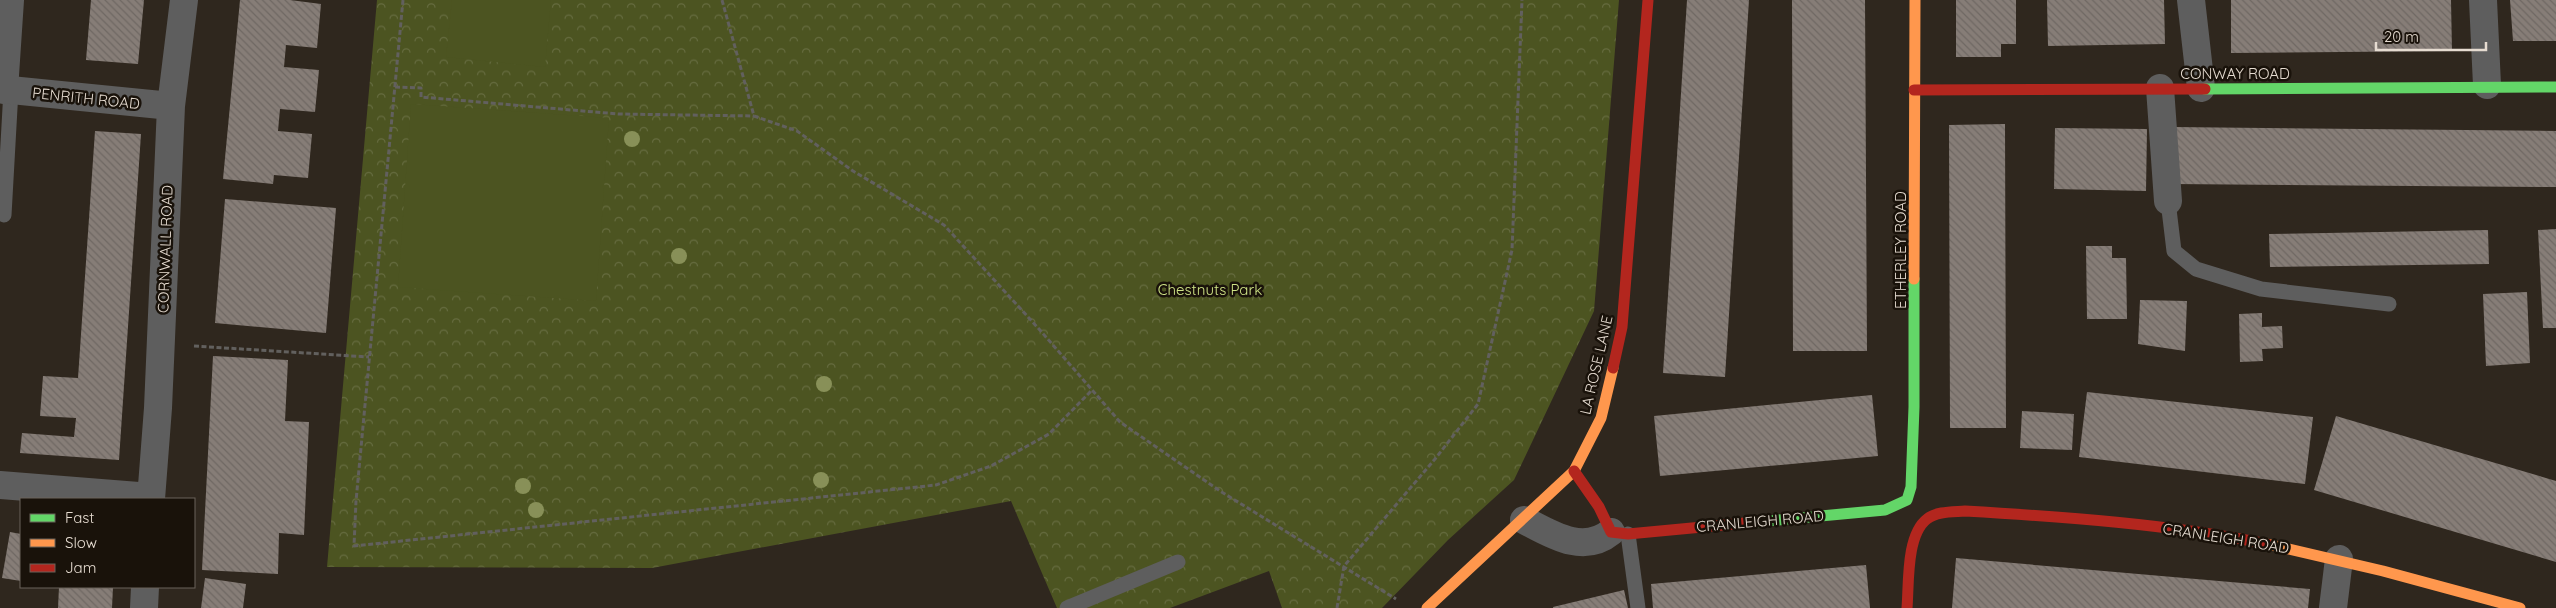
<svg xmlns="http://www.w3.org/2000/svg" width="2556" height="608" viewBox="0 0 2556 608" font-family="Quicksand,sans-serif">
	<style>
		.park { fill: url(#park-crowns) }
		.garden { fill: #4c5421 }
		.building { fill: url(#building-back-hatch) }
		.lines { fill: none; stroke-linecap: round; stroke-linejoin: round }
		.path { stroke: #62605e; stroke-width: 3; stroke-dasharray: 5 2.5; stroke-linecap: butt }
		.lane { stroke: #5e5e5e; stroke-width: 15 }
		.street { stroke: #5e5e5e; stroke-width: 28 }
		.fast { stroke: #63d668; stroke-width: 11 }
		.slow { stroke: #ff974d; stroke-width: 11 }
		.jam { stroke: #b3261e; stroke-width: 11 }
		.tree { fill: #889058 }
		.labels { text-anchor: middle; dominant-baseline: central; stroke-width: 5; stroke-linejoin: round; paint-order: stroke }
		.street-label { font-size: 15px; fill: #e6dcd1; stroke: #19120a }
		.park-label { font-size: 15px; fill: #d0e587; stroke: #19120a }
	</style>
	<defs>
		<pattern id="park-crowns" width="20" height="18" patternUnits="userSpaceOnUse" patternTransform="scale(1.25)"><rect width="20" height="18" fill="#4c5421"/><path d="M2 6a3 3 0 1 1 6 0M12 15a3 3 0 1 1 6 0" fill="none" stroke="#666c40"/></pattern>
		<pattern id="building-back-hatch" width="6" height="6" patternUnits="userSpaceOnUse" patternTransform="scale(1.25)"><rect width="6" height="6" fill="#867d77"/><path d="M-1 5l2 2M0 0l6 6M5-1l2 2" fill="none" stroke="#6f6863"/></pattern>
	</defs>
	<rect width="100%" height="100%" fill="#2f271e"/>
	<path class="park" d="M377,0H1619L1594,311L1514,480L1448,540L1382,608H1282L1269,571L1170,608H1057L1011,501L652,568L327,567Z"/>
	<path class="garden" d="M452,0H551L545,67L446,57Z
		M411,104L609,118L596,301L398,287Z"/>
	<path class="building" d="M91,0H144L138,64L86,60Z
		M240,0H290L321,4L317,48L286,45L284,67L319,70L315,112L280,109L278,131L312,134L308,178L274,175L273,184L223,179Z
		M1687,0H1749L1725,377L1663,373Z
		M1792,0H1865L1867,351H1793Z
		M1956,0H2016V44H2001V57H1956Z
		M2047,0H2164L2165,44L2048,46Z
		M2231,0H2451L2452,51L2231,53Z
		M2510,0H2556V41H2513Z
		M2005,124L2006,428H1950L1949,125Z
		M2173,127L2556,131V187L2172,184Z
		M2055,128L2147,129L2146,191L2054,189Z
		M95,131L141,134L119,460L20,453L22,433L74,437L76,418L40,416L43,376L78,378Z
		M225,199L336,208L326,333L215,323Z
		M2556,229V328H2543L2538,230Z
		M2488,230L2489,264L2270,267L2269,234Z
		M2086,246H2112V258H2126L2127,319H2087Z
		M2527,292L2530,363L2486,366L2483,294Z
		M2140,300L2187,301L2185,351L2138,344Z
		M2262,313V327L2282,326L2283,348L2262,349L2263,361L2240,362L2239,314Z
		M213,356L288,360L285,421L309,422L304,535L279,533L278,574L202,570Z
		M2087,392L2313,417L2305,484L2079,457Z
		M1872,395L1878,456L1660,476L1654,416Z
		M2022,411L2074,414L2072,450L2020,448Z
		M2336,416L2556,481V562L2314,490Z
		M10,532L21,534V581L2,578Z
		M1956,558L2310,589L2308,608H1952Z
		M1866,565L1870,608H1653L1651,584Z
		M205,578L246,584L243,608H201Z
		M59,587H113L112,608H58Z
		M1624,590L1628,608H1553V607Z"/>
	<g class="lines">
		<path class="path" d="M403,0L356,501L354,546L936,485L991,466L1049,434L1092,390
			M722,0L754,116L797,131L853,171L944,225L1039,329L1120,422L1220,491L1396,599
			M395,87L421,88V97L618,114L754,116
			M194,346L369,357
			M1337,608L1344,566L1435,459L1478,404L1512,250L1522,0"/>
		<path class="lane" d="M2168,201L2174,251L2196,269L2261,289L2389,304
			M4,215L11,90
			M1628,534L1638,608
			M1067,608L1178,562"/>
		<path class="street" d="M2191,0L2201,88
			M2483,0L2487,85
			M2160,88L2168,201
			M0,89L171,106
			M4,90L10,0
			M0,485L151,497
			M151,499L158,408L171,106L184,0
			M1524,520C1551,534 1583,555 1611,532
			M144,608L145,587
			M2333,608L2339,559"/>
		<path class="fast" d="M2205,89L2556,87
			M1745,523L1885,510L1907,500L1911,487L1914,407V279"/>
		<path class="slow" d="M1914,279L1915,0
			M2267,544L2383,571L2520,608
			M1427,608L1574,471L1601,418L1613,368"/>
		<path class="jam" d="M1914,90L2205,89
			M1613,368L1622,327L1648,0
			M1574,471L1599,507L1611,532L1628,534L1745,523
			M1907,608C1909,584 1906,535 1927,519C1937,511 1953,512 1965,511C2066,517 2168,524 2267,544"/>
	</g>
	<g class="tree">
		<circle cx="632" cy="139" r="8"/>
		<circle cx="679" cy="256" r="8"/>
		<circle cx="824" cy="384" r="8"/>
		<circle cx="821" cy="480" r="8"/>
		<circle cx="523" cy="486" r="8"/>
		<circle cx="536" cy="510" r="8"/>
	</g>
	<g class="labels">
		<g class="street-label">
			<text x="2235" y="73">CONWAY ROAD</text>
			<text transform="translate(86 98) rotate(6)">PENRITH ROAD</text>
			<text transform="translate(165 249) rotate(-88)">CORNWALL ROAD</text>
			<text transform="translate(1900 250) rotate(-90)">ETHERLEY ROAD</text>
			<text transform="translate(1596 365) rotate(-77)">LA ROSE LANE</text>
			<text transform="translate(1760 521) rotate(-5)">CRANLEIGH ROAD</text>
			<text transform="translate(2226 538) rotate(9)">CRANLEIGH ROAD</text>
		</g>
		<g class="park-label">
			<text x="1210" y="289">Chestnuts Park</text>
		</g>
	</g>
	<rect x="20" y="498" width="175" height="90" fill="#19120a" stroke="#6b635a"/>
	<rect x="30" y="514" width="25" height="8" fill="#63d668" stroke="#6b635a"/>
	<text x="65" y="523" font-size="15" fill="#e6dcd1">Fast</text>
	<rect x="30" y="539" width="25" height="8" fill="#ff974d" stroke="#6b635a"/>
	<text x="65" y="548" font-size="15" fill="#e6dcd1">Slow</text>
	<rect x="30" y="564" width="25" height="8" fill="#b3261e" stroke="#6b635a"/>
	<text x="65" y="573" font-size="15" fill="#e6dcd1">Jam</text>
	<path d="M2376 42v8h110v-8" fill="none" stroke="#e6dcd1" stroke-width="2.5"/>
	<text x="2384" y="42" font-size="15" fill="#e6dcd1" stroke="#19120a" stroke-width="4" paint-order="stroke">20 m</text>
</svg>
